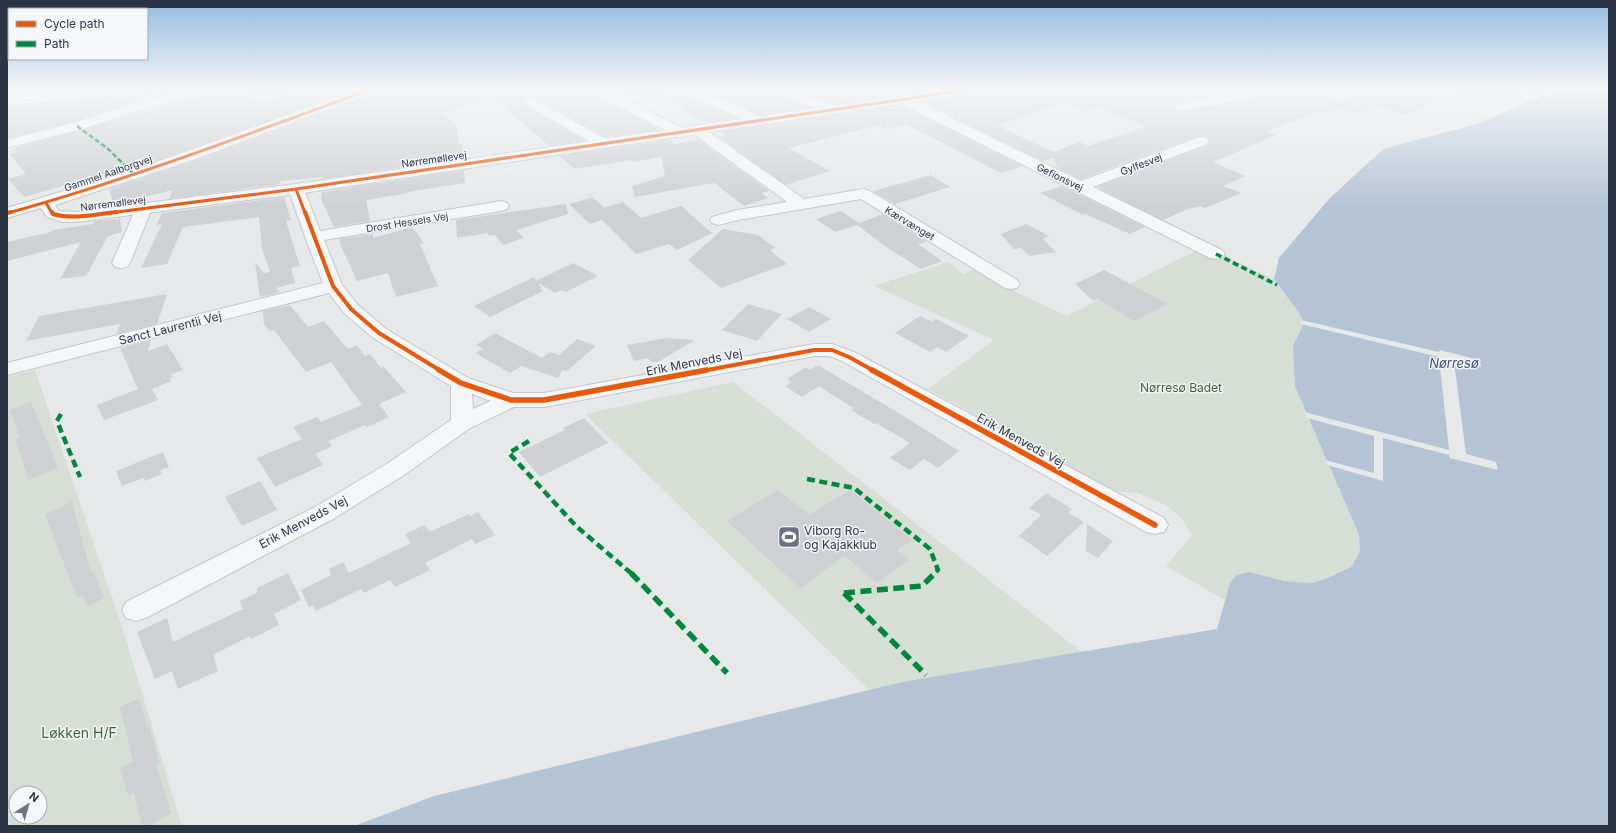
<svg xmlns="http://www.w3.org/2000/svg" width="1616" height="833" viewBox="0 0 1616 833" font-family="Inter,sans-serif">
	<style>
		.green { fill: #d6ded6; fill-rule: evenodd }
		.water { fill: #b4c4d5 }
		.pier { fill: #e6e8ea }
		.building { fill: #ced0d3; fill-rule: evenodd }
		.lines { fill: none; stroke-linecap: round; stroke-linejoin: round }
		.minor-casing { stroke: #c4c6c8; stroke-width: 2 }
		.tertiary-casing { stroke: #c4c6c8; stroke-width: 2 }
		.minor { fill: #f5f6f7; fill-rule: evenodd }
		.tertiary { fill: #f5f6f7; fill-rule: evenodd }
		.quiet-far3 { stroke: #00873e; stroke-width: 2.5; stroke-dasharray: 5 2.5; stroke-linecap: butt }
		.quiet-far2 { stroke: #00873e; stroke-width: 3.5; stroke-dasharray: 6 3.5; stroke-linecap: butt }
		.quiet-far1 { stroke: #00873e; stroke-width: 4.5; stroke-dasharray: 8 4.5; stroke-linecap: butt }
		.quiet { stroke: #00873e; stroke-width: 5.5; stroke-dasharray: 11 5.5; stroke-linecap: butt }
		.cycleway-far2-casing { stroke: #f4f6f9; stroke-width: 4.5 }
		.cycleway-far1-casing { stroke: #f4f6f9; stroke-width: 6 }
		.cycleway-casing { stroke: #f4f6f9; stroke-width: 8 }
		.cycleway-far2 { stroke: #e8590c; stroke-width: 3 }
		.cycleway-far1 { stroke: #e8590c; stroke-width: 4 }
		.cycleway { stroke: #e8590c; stroke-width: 5.5 }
		.labels { text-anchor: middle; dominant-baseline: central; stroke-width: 3; stroke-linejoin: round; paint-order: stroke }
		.far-street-label { font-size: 10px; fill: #2b3445; stroke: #f4f6f9 }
		.street-label { font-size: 12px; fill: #2b3445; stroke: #f4f6f9 }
		.park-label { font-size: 12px; fill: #3f6138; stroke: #f4f6f9 }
		.poi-label { font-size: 12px; fill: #2b3445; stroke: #f4f6f9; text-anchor: start }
		.water-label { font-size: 13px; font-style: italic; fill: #34527a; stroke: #f4f6f9 }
		.near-park-label { font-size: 14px; fill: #3f6138; stroke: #f4f6f9 }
	</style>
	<rect width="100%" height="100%" fill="#e6e8ea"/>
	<path class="green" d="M1197,250L1223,255L1274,279L1299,313L1304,323L1326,458L1359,535L1360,552L1351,567L1330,577L1312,583L1284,581L1249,572L1230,583L1225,600L1166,566L1192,535L1181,518L1166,505L1138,493L1113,491L928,389L994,340L874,286L948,262L963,274L976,269L1022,295L1067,316Z
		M35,370L123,630L182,826H7V377ZM16,793H40V817H16Z
		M733,382L1082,652L902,682L869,690L585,414Z"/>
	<path class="water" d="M1559,89H1609V826H354L434,796L902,682L1217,629L1230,583L1237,575L1249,572L1284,581L1312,583L1330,577L1351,567L1360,552L1359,535L1295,386L1293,346L1304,323L1299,313L1274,279L1279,258L1329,199L1383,149L1477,124Z"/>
	<path class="pier" d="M1301,320L1439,352L1440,350L1480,360L1481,367L1454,361L1466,454L1496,462L1498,470L1450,458L1449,455L1383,438V481L1327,465L1325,460L1374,473V436L1307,418L1304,412L1449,450L1439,357L1301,324Z"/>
	<path class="building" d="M7,89H76L7,95Z
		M306,89H323L339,95L140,167L105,177L104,174L24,197L8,179L26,174L10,154L17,152L14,148L82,130L144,111L146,113L216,90L228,94L234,92L264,103Z
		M378,89H589L591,94L650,124L657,130L606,137L532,97L526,98L524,102L525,106L585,140L549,146L493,97L441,113L456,123L459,145L462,144L463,158L323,179V177L280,181L281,184L169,199L173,190L132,200L130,204L114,206L109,189L196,160L376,93Z
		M702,89H773L775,93L810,107L760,115Z
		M795,89H867L869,93L879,97L833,104Z
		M891,89H935L904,94Z
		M980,89H1248L1177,103L1174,108L1177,111L1182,112L1278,94L1283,93L1285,89H1313L1316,93L1343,102L1349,100L1350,96L1339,89H1462L1406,115L1375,105L1355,113L1340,108L1324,114L1317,112L1267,131L1276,135L1213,162L1246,176L1223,186L1241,193L1205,208L1200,206L1194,208L1192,207L1163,220L1097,187L1208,145L1210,142L1208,137L1202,136L1196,137L1081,179L1057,168L1054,158L1043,161L923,102L973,94L978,93ZM1065,102L1085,111L1098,107L1147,126L1088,146L1080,142L1053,152L997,125Z
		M680,91L682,93L737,118L705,123L664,95Z
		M134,95L138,101L72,122L7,138V106L113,97V99Z
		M900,105L1023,166L1001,173L906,124L886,130L879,125L789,148L830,171L786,185L719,137L725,136L720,132Z
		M670,140L675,144L699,140L769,191L761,193L768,198L744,206L714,183L635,197L632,186L665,176L661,157L634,162L631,160L575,169L560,156Z
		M464,170L465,183L407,192L408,193L366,200L370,221L334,227L321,199L322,192Z
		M931,175L950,187L895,204L873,191Z
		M1062,186L1145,227L1130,234L1086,214L1083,215L1040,193Z
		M284,197L291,220L286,221L300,266L291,268L295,283L276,288L280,292L260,297L255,262L264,273L270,272L262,249L259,217L183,227L167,264L141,268L162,224L156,225L162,213Z
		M593,197L604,208L623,202L641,218L681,206L712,233L677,250L669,244L636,254L602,220L590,224L569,204Z
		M566,204L568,214L516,230L524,238L503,245L495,235L488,236V233L457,238L456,220Z
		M841,211L859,223L883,214L927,242L918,244L942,261L921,269L885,246L857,225L835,232L816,219Z
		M118,218H121L120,220L122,232L108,236L86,276L60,279L81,242L7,261V242L51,232L53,230L93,224L95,221L117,219L116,220H119Z
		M1026,224L1049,236L1043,239L1056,252L1029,256L1021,248L1014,249L1001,234Z
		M412,227L424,243L420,244L438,286L396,297L388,273L357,281L338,239L373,234V238Z
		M723,229L758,235L775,248L770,250L787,264L721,288L688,260Z
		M573,263L598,276L566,292L562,290L555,293L538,283L543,291L490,317L474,306L534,277L536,281Z
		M1104,270L1168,304L1134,321L1098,299L1093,301L1075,284Z
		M167,294L157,324L116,334L120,324L26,341L39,316Z
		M748,304L782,314L757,341L722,330Z
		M290,305L308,327L324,321L348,349L357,345L365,356L370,354L381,368L384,367L406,392L379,404L389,417L367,427L365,425L328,441L332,446L315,454L323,465L275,487L257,458L302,439L293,427L317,417L321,422L362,405L331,362L306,372L274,330L270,332L264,324L263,311Z
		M809,307L831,319L809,332L787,319Z
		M920,316L932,322L936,319L969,336L946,352L937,347L930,352L895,333Z
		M495,333L542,358L550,352L559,355L577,339L596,346L567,371L562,370L558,378L521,366L510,373L475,353L483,349L476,345Z
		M667,338L695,340L658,362H651L648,358L634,361L627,345Z
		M151,340L148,351L167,344L183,370L171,374L173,377L169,379L171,381L152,389L158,400L104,420L97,405L138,389L120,348Z
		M818,365L907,418L959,451L938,468L924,459L910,470L890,458L910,443L876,423L874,424L851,410L853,408L819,386L802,397L785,386L792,382L787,379L806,367L810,370Z
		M31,402L58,468L29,480L15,440L20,438L10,410Z
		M584,418L608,443L540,477L519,452L565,430L563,428Z
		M163,452L169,467L160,470L162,474L145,481L143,478L122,486L116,471Z
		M260,481L277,510L242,526L225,497Z
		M778,490L809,515L850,490L912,540L897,550L909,560L877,583L845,556L800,588L727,521Z
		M1046,493L1072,509L1068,513L1084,522L1047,556L1019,536L1041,515L1029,508Z
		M72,502L91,573L94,572L104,598L87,607L83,596L77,598L45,514Z
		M478,512L495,535L476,544L472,539L425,563L430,570L395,587L390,580L364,593L361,589L316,611L313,605L309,607L301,590L331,575L329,569L343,562L349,573L411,543L405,534L425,525L430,532L469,514L471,516Z
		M1087,524L1113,541L1098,558L1086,551Z
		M288,573L301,600L274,614L279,625L251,639L250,636L213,655L218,671L178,689L172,671L155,679L137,632L167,618L173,642L243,609L240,601L257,593V588Z
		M139,698L147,726L149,725L159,763L156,765L171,813L148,826H142L134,792L128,796L120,768L133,761L120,707Z"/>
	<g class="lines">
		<g class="minor-casing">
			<path id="minor" d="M94,89H142L140,92L136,93L7,105V97Z
				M181,89H200L198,92L82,129L7,148V140L72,123Z
				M590,89H604L686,130L688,133L686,136L681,137L676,136L592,93Z
				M681,89H698L764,118L766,121L764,124H754L683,92Z
				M774,89H791L837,107L839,110L837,113H827L776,92Z
				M868,89H886L909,97L1081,181L1197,138L1202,137L1207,138L1209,141L1207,144L1093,187L1222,250L1225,254L1222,258L1216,259L1210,258L899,103L870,92Z
				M1257,89H1284L1282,92L1278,93L1182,111L1177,110L1175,107L1177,104L1182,103Z
				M1314,89C1324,89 1342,87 1349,97L1348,100L1343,101L1316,92Z
				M531,98L608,140L610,143L608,146L603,147L598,146L526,105L525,102L526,99Z
				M697,126L702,127L804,199L864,189L870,191L1017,280L1020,284L1017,288L1011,289L1005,288L861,199L738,220L718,225L712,223L710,220L712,217L737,210L787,202L692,133L690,130L692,127Z
				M296,184L301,186L304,189L320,231L501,201L507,203L509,206L507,209L501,211L324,240L342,285L358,305L386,329L468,378L513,393H544L814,344H832L856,353L1164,518L1168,525L1164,532L1155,534L1146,532L842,361L829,356H814L544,407H514L470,428L404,475L333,519L146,618L136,621L126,618L122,610L126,602L315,507L388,463L451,420V386L372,337L344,313L329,293L7,375V363L323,283L305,237V236L288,189L291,186ZM472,394L491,401L473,409Z
				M144,203L150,205L152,208L130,263L127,267L121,268L115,267L112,263L136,208L138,205Z"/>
		</g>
		<g class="tertiary-casing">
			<path id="tertiary" d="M359,89H377L375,92L196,159L55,205L59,211L76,212L296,184L946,89H979L977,92L973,93L296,194L76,222H63L47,217L41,208L7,218V208L140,168Z"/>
		</g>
		<use href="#minor" class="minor"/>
		<use href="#tertiary" class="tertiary"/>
		<path class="quiet-far3" d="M77,126L107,148L134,174"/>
		<path class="quiet-far2" d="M1216,254L1277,285"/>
		<path class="quiet-far1" d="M61,414L57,421L80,477
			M529,441L509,453L576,526L632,574
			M807,479L854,488L930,549L938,570L934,574"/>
		<path class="quiet" d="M631,573L727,673
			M844,593L922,586L935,573
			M844,593L926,675"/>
		<g class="cycleway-far2-casing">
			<path id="cycleway-far2" d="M296,189L305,213
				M46,203L52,213
				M8,213C131,179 251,133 371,89
				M109,213L296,189L973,89"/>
		</g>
		<g class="cycleway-far1-casing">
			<path id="cycleway-far1" d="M52,212L53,214C74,220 96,214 117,212
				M305,212L333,286L351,309L379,333L441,371
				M7,213L11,212
				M702,371L814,350H832L849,357L874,371"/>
		</g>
		<g class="cycleway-casing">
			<path id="cycleway" d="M439,370L461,383L511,400H544L707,370
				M872,370L1155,525"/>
		</g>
		<use href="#cycleway-far2" class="cycleway-far2"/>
		<use href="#cycleway-far1" class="cycleway-far1"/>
		<use href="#cycleway" class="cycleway"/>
	</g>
	<linearGradient id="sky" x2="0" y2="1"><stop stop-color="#93bae0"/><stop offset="0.43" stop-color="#f4f5f6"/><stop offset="1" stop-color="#f4f5f6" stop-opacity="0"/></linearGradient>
	<rect width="1616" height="206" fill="url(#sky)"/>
	<defs>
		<g id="stadium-square" transform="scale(1.15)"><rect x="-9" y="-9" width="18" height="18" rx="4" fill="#6c737f" stroke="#f4f6f9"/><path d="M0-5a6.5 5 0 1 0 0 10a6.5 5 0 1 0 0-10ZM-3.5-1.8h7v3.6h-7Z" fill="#fff"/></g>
	</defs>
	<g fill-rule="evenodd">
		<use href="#stadium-square" x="789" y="537"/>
	</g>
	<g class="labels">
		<g class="far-street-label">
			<text transform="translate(434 159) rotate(-8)">Nørremøllevej</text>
			<text transform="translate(1141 164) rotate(-21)">Gylfesvej</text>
			<text transform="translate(108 173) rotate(-19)">Gammel Aalborgvej</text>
			<text transform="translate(1060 177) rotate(26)">Gefionsvej</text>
			<text transform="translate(113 203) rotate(-7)">Nørremøllevej</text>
			<text transform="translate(407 222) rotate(-9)">Drost Hessels Vej</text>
			<text transform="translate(910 223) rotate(31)">Kærvænget</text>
		</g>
		<g class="street-label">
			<text transform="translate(170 328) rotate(-14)">Sanct Laurentii Vej</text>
			<text transform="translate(694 362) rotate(-11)">Erik Menveds Vej</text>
			<text transform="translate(1021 440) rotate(29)">Erik Menveds Vej</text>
			<text transform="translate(303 522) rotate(-28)">Erik Menveds Vej</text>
		</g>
		<g class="park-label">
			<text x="1181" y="387">Nørresø Badet</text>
		</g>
		<g class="poi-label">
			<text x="804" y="530">Viborg Ro-<tspan x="804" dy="14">og Kajakklub</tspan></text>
		</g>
		<g class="water-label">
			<text x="1454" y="363">Nørresø</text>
		</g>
		<g class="near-park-label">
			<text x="79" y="732">Løkken H/F</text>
		</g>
	</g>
	<rect width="1616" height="833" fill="none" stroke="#2b3445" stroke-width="16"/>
	<rect x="8" y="8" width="140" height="52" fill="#f4f6f9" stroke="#a4a8b1"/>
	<rect x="16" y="21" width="20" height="6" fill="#e8590c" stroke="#a4a8b1"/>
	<text x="44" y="28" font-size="12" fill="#2b3445">Cycle path</text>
	<rect x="16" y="41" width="20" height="6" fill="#00873e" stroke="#a4a8b1"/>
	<text x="44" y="48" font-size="12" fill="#2b3445">Path</text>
	<g transform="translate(28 805) rotate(37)"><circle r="19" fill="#f4f6f9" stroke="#a4a8b1"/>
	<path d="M0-3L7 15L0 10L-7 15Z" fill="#6c737f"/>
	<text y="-6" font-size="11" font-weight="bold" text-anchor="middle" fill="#2b3445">N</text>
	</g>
</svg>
